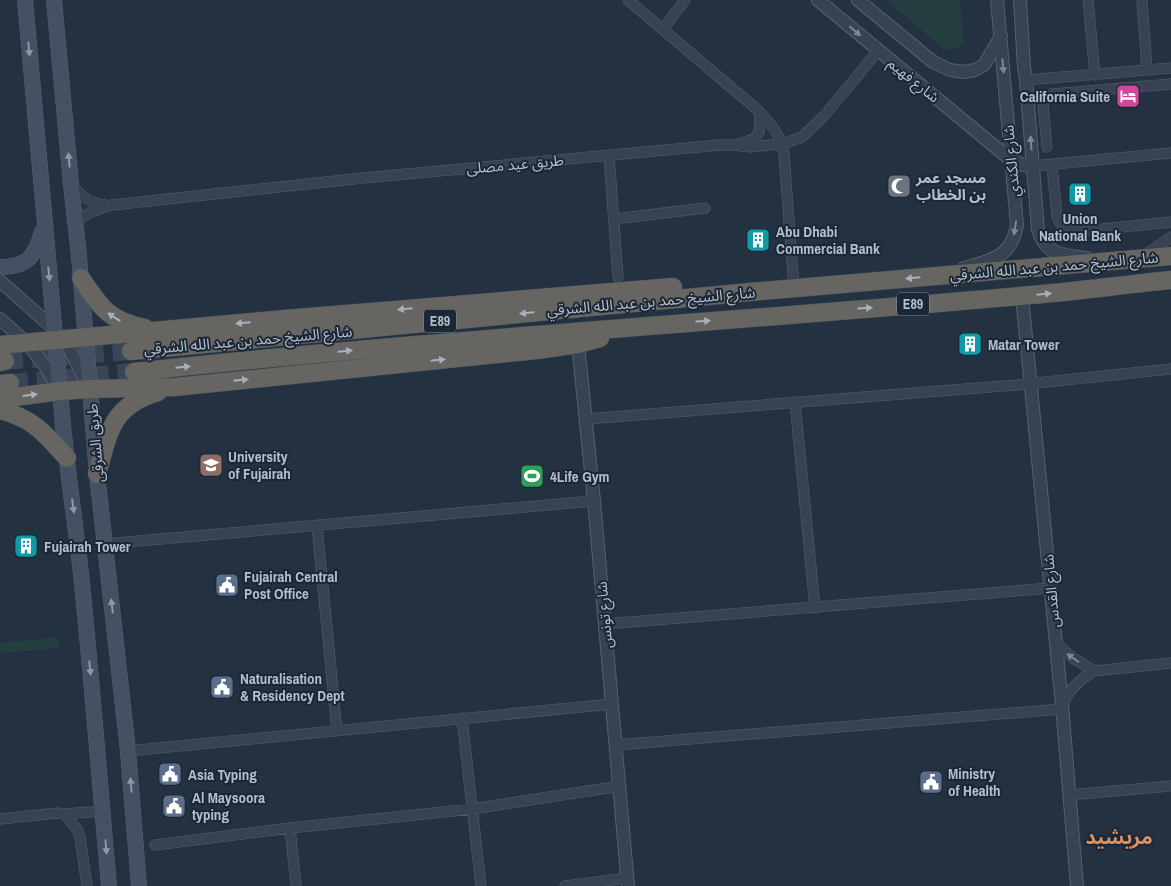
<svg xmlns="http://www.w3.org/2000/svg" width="1171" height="886" viewBox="0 0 1171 886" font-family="'Archivo Narrow','Noto Sans Arabic',sans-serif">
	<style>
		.green { fill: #253f41 }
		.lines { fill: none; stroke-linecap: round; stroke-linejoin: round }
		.trunk-tunnel { stroke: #394656; stroke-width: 18; stroke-dasharray: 18 9; stroke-linecap: butt }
		.minor-casing { stroke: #55606e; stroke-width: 11 }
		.tertiary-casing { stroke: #55606e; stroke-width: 14 }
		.secondary-casing { stroke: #55606e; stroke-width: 16 }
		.trunk-casing { stroke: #424d5b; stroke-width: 19 }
		.minor { stroke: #384250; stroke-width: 10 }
		.tertiary { stroke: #384250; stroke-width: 12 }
		.secondary { stroke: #455163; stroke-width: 15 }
		.trunk { stroke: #666562; stroke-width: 18 }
		.oneway { fill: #7c8694 }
		.oneway2 { fill: #8d97a7 }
		.oneway3 { fill: #a8b0bb }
		.labels { text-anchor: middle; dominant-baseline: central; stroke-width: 4; stroke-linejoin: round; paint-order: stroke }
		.shield { fill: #1c2735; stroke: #86909e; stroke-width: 1 }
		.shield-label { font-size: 14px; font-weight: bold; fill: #b4bdcb }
		.street-label { font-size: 15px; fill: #b4bdcb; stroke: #1c2735 }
		.poi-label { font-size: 15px; font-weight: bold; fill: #b4bdcb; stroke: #1c2735; text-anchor: start }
		.district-label { font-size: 20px; font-weight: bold; fill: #db915e; stroke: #1c2735 }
	</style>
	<rect width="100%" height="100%" fill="#233141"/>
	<path class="green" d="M886,0H960L963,43L956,49L945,50Z
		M58,637L59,648L0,653V643Z"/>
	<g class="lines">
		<path class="trunk-tunnel" d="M5,361L131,351
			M10,383L134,372"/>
		<g class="minor-casing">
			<path id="minor" d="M628,0L759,111C771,124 781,136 784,154L794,288
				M1088,0L1095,75
				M1142,0L1147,70
				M663,29L685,0
				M1026,80L1171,68
				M741,143C762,139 761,130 759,111
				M1047,147L1043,104C1044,99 1046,96 1051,94L1171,84
				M609,156L618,277
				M1052,165L1057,217C1061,226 1064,230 1074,232L1171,222
				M1033,166L1171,153
				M71,184C80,195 90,204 106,205
				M614,219L705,208
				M75,222C87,213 98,208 112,205L363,178L720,145H733L751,147L760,146L782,144L791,141L802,137L824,116L878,51
				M1143,256L1171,237
				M795,402L815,608
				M586,419L1016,385L1171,369
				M317,526L337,731
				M104,544L594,501
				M605,624L1051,588
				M1055,642L1073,658L1094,671
				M1062,705C1069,690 1080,679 1094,671L1171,663
				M462,718L481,886
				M616,745L1062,709
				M128,751L612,704
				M1069,795L1171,786
				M64,814L103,811
				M0,819L57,813L64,814L77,829L80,837L87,886
				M290,828L296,886
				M155,845L290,828L472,809L620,786
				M565,886L628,878"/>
		</g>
		<g class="tertiary-casing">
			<path id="tertiary" d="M818,0L1011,160L1023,165L1033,166
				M858,0L933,62L950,70L964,72L975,70L984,65L1001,36
				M1020,0L1024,67L1026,80L1038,230C1046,256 1064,255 1087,258
				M964,268C992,260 1011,258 1017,225L997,0
				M0,281L53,328L69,348L89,387
				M1022,296L1062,705L1077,886
				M0,319L27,343L45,366L59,389
				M578,344L594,501L628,886"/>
		</g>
		<g class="secondary-casing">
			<path id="secondary" d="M25,0C37,138 49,276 62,414C67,471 76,527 82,583C92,684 100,785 109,886
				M54,0L71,184L79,256L97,474L128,751L139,886
				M0,267C27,267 35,257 42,232"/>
		</g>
		<g class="trunk-casing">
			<path id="trunk" d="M81,278C100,307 109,321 145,328
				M0,345L285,319L673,287
				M131,351L750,292L1171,256
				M0,362L5,361
				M134,372C429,340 725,322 1020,296C1071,292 1121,285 1171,280
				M0,384L10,383
				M0,399L60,391L90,389L175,387L537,350L578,344L600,338
				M0,410C34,419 44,433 67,458
				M97,474C109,432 111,406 158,392"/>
		</g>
		<use href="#minor" class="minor"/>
		<use href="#tertiary" class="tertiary"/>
		<use href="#secondary" class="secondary"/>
		<use href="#trunk" class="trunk"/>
	</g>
	<defs><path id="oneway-solid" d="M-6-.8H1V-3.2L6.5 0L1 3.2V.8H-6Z" transform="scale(1.25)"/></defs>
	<g class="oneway">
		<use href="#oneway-solid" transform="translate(855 31) rotate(40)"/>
		<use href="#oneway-solid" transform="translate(1003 66) rotate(85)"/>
		<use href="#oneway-solid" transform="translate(1031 143) rotate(-94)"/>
		<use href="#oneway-solid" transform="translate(1015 228) rotate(99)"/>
		<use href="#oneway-solid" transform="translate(1073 658) rotate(-144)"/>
	</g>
	<g class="oneway2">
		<use href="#oneway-solid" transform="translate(29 49) rotate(85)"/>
		<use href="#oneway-solid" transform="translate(69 160) rotate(-95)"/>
		<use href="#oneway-solid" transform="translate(49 274) rotate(84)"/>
		<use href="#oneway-solid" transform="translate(73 506) rotate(83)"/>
		<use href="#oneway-solid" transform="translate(112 606) rotate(-97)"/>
		<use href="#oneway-solid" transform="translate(90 668) rotate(84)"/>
		<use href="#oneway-solid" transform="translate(131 785) rotate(-95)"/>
		<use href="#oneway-solid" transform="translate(106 847) rotate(85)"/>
	</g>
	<g class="oneway3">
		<use href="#oneway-solid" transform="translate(913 278) rotate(175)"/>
		<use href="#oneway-solid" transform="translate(1044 294) rotate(-6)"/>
		<use href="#oneway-solid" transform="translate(865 308) rotate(-4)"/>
		<use href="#oneway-solid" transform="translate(405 309) rotate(175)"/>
		<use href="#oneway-solid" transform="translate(527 313) rotate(175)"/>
		<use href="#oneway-solid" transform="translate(114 317) rotate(-147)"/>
		<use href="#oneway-solid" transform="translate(703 321) rotate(-4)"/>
		<use href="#oneway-solid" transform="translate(243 323) rotate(175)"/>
		<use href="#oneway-solid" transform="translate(345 351) rotate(-5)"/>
		<use href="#oneway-solid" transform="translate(438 360) rotate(-6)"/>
		<use href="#oneway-solid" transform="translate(183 367) rotate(-6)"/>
		<use href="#oneway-solid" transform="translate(241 380) rotate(-6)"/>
		<use href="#oneway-solid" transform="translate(30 395) rotate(-7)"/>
	</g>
	<defs>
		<g id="hotel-square" transform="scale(1.25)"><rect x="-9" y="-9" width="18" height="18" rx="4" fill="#d1479c" stroke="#1c2735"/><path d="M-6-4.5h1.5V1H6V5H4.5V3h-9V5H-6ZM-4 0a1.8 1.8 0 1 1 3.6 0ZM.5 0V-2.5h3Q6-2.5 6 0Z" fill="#fff"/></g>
		<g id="mosque-square" transform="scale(1.25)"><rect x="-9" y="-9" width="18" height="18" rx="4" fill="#6b7280" stroke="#1c2735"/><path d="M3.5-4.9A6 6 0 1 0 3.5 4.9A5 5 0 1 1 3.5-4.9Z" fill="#fff"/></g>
		<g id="building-square" transform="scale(1.25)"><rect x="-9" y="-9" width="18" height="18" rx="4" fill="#0f9aa8" stroke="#1c2735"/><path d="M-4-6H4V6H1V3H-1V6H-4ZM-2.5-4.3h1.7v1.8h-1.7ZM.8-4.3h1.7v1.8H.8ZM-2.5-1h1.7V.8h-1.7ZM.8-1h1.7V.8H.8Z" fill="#fff"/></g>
		<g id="university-square" transform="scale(1.25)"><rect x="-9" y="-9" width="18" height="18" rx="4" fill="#8d6e63" stroke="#1c2735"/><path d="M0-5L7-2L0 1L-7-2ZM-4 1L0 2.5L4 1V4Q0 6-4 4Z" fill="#fff"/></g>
		<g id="stadium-square" transform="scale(1.25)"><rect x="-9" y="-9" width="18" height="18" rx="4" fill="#2e9e5b" stroke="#1c2735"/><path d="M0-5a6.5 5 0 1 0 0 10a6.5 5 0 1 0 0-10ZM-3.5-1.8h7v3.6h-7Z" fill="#fff"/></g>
		<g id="civic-square" transform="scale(1.25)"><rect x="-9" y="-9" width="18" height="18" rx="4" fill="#5c6f8a" stroke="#1c2735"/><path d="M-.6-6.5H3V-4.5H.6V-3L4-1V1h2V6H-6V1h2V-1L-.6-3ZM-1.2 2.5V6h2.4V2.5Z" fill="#fff"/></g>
	</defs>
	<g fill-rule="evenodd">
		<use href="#hotel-square" x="1128" y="96"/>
		<use href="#mosque-square" x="899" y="186"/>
		<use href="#building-square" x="1080" y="194"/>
		<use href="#building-square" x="758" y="240"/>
		<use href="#building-square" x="970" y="344"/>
		<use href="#university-square" x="211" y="465"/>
		<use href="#stadium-square" x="532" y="476"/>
		<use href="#building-square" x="26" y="546"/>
		<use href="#civic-square" x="227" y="585"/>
		<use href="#civic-square" x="222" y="687"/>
		<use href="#civic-square" x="170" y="774"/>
		<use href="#civic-square" x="931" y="782"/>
		<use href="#civic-square" x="174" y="806"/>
	</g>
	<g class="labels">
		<g class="shield">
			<rect x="897" y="292.5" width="32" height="23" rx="4"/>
			<rect x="424" y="309.5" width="32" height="23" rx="4"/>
		</g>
		<g class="shield-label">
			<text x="913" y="304">E89</text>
			<text x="440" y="321">E89</text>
		</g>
		<g class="street-label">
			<text transform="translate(914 80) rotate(39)">شارع فهيم</text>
			<text transform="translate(1011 161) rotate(-95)">شارع الكندي</text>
			<text transform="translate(515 164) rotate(-5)">طريق عيد مصلى</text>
			<text transform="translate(1054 266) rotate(-5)">شارع الشيخ حمد بن عبد الله الشرقي</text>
			<text transform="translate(651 301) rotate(-5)">شارع الشيخ حمد بن عبد الله الشرقي</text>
			<text transform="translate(248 340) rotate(-5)">شارع الشيخ حمد بن عبد الله الشرقي</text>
			<text transform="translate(95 443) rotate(-95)">طريق الشرقى</text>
			<text transform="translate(1051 591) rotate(-95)">شارع القدس</text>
			<text transform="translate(604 615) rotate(-95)">شارع تونس</text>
		</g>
		<g class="poi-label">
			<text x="1110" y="96" text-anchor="end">California Suite</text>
			<text x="916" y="177">مسجد عمر<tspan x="916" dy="17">بن الخطاب</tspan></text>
			<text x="1080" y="218" text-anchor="middle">Union<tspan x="1080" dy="17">National Bank</tspan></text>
			<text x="776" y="231">Abu Dhabi<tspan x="776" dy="17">Commercial Bank</tspan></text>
			<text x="988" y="344">Matar Tower</text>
			<text x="228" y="456">University<tspan x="228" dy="17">of Fujairah</tspan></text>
			<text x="550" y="476">4Life Gym</text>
			<text x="44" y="546">Fujairah Tower</text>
			<text x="244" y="576">Fujairah Central<tspan x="244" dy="17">Post Office</tspan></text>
			<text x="240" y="678">Naturalisation<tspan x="240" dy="17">&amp; Residency Dept</tspan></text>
			<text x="948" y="773">Ministry<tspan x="948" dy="17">of Health</tspan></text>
			<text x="188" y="774">Asia Typing</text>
			<text x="192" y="797">Al Maysoora<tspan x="192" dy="17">typing</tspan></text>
		</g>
		<g class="district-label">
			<text x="1119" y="836">مريشيد</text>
		</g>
	</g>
</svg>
